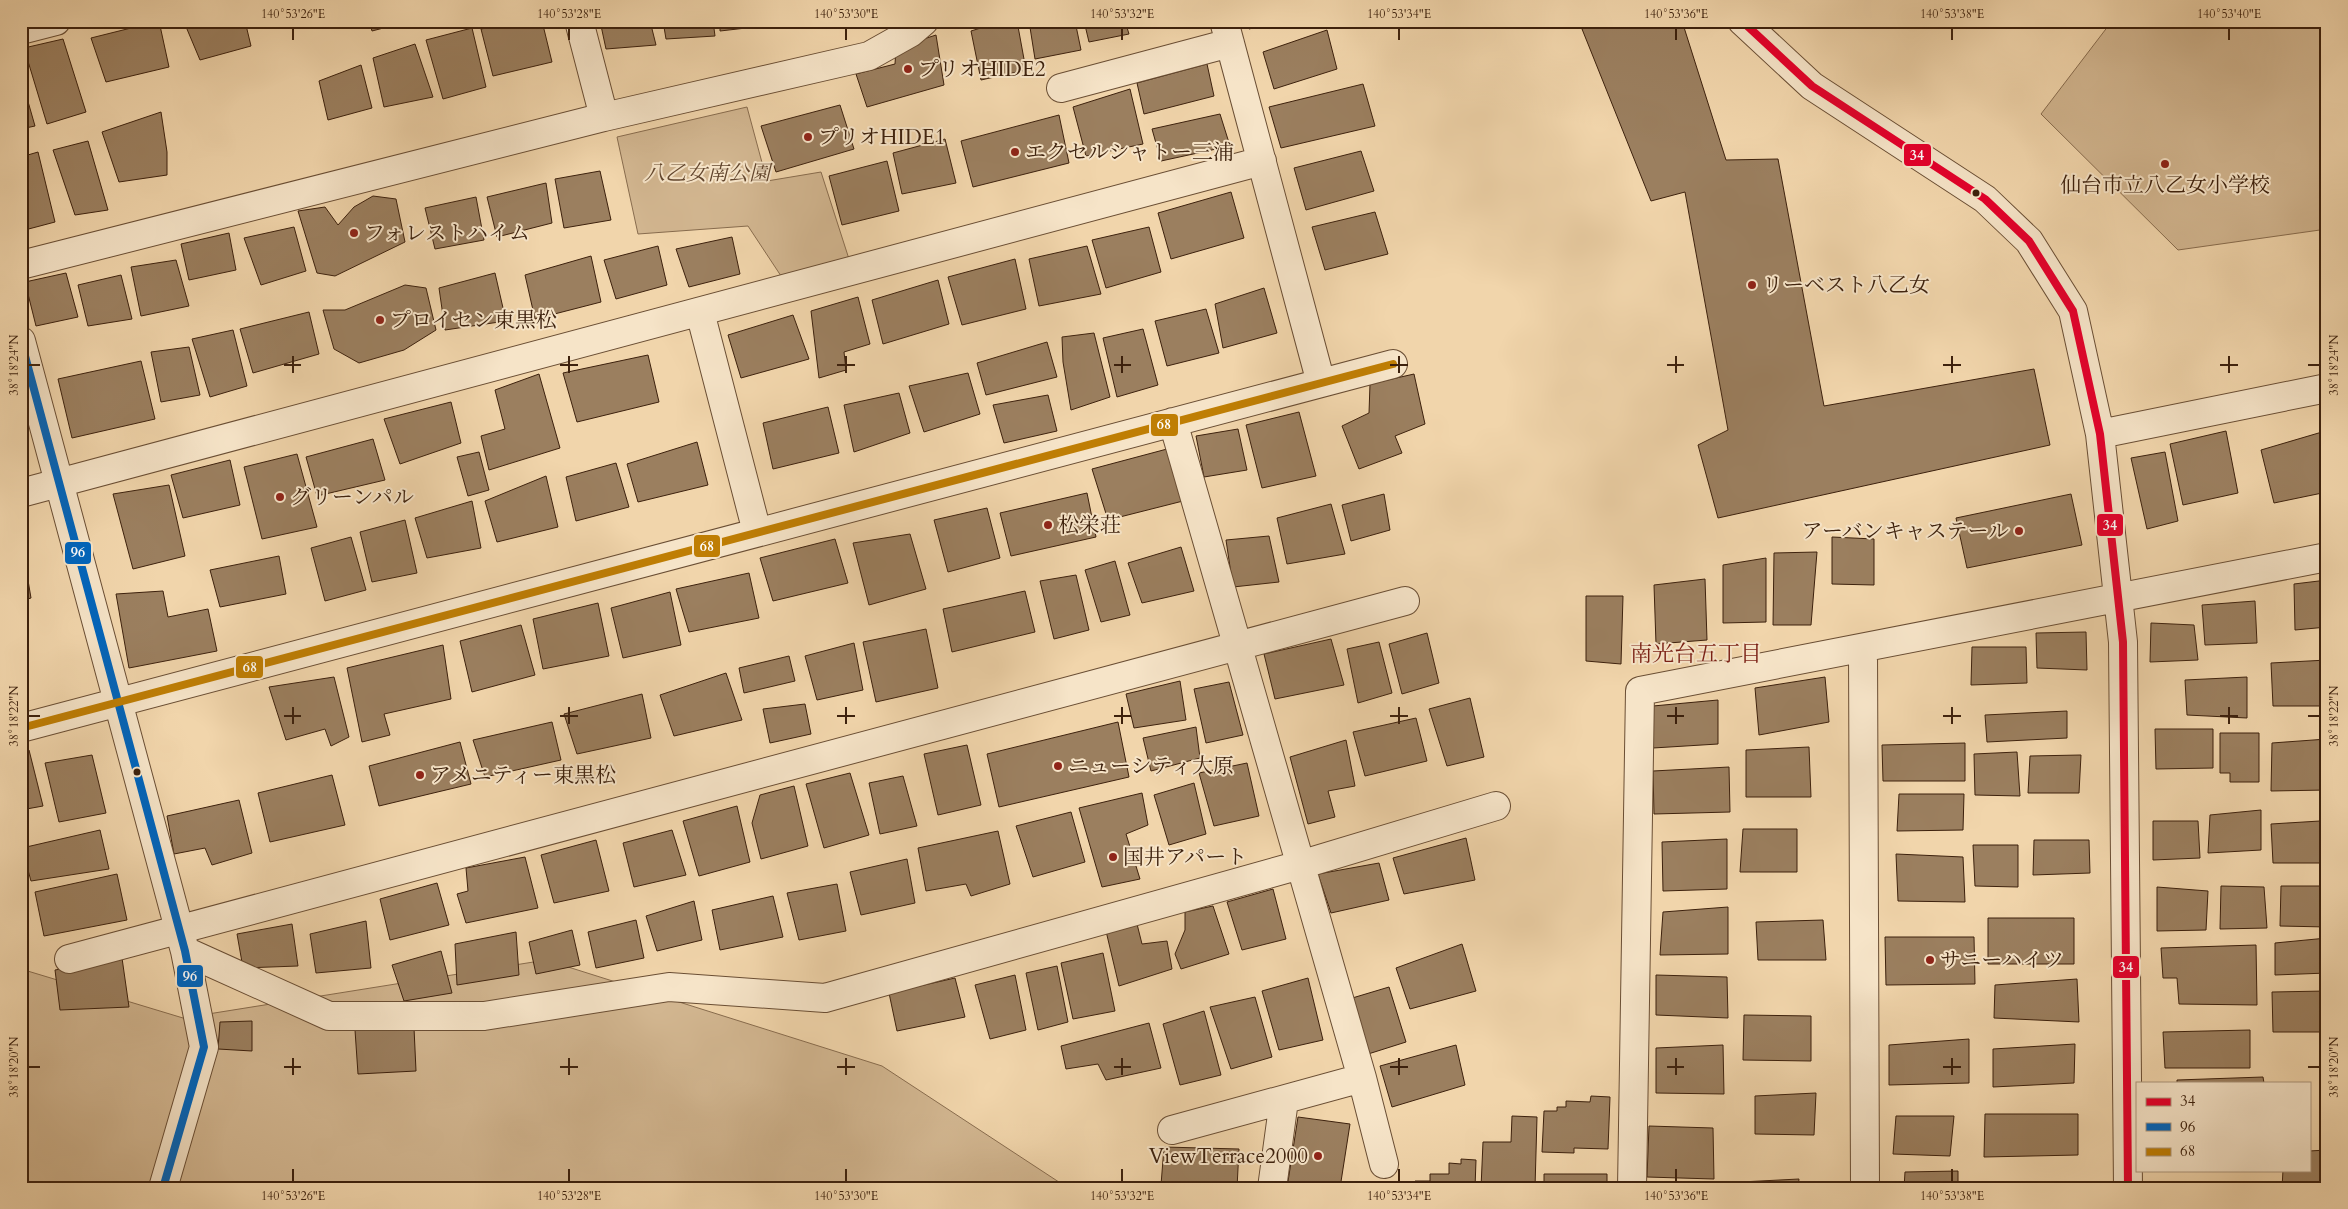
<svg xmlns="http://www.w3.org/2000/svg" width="2348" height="1209" viewBox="0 0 2348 1209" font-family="Cardo,'Noto Serif JP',serif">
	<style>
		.green { fill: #d2b690; stroke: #886c4e }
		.building { fill: #9b7f5f; stroke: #3d210d }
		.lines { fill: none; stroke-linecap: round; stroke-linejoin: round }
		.minor-casing { stroke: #6a4e34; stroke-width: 30 }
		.minor { stroke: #f6e4c8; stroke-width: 28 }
		.bus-1-casing { stroke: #f6e4c8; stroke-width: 11 }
		.bus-2-casing { stroke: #f6e4c8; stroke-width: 11 }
		.bus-3-casing { stroke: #f6e4c8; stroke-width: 11 }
		.bus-1 { stroke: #e4002b; stroke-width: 8 }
		.bus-2 { stroke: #0065bd; stroke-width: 8 }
		.bus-3 { stroke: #bf7e04; stroke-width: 8 }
		.ticks { fill: none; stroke: #3d210d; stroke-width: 2 }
		.poi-dot { fill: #8f2418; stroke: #f6e4c8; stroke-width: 2 }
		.bus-dot { fill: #3d210d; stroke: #f6e4c8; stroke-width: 2 }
		.labels { text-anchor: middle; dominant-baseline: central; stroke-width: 4; stroke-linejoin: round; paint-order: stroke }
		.poi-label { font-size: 21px; fill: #3d210d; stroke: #f6e4c8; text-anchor: start }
		.park-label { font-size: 21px; font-style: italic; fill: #62462e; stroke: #f6e4c8 }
		.neighbourhood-label { font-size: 22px; fill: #7a1f14; stroke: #f6e4c8 }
		.line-badge { stroke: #f6e4c8; stroke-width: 2 }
		.badge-label { font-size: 14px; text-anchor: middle; font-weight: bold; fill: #fff }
		.neatline { fill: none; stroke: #3d210d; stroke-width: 2 }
		.ticks-label { font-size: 12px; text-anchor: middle; fill: #3d210d }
	</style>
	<rect width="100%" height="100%" fill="#f1d5ab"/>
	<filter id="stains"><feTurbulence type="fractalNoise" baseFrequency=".004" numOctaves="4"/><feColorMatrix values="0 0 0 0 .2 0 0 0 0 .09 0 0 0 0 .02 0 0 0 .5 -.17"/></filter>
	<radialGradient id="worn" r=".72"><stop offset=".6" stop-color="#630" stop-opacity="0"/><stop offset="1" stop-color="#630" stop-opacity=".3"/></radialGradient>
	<path class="green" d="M2112,21H2327V229L2178,250L2041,114Z
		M747,107L767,181L821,172L849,259L785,282L748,226L638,234L617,137Z
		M546,960L882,1066L1068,1188H21V969L183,1018Z"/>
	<path class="building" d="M159,21L169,67L106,82L91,38Z
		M245,21L251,46L200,60L184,22Z
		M369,21H410L372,31Z
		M525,21H542L552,62L493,76L481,29Z
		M600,21H650L656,45L606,49Z
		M663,21H713L715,36L666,39Z
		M720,21H780L781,24L720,31Z
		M1003,21H1017L1026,70L981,80L971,31Z
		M1029,21H1075L1081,50L1035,59Z
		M1084,21H1125L1129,34L1089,42Z
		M1247,21H1280L1249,29Z
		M1608,21H1682L1726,160L1778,159L1824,406L2034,369L2050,445L1718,518L1698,445L1728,430L1685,192L1651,201L1582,29Z
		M472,28L486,87L443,99L426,40Z
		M1327,30L1337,69L1274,89L1263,52Z
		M936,35L944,85L867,107L856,74L895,64L896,48Z
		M63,39L86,112L47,124L24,48Z
		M415,44L433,97L384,107L373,58Z
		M1207,64L1214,96L1144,114L1137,83Z
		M361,65L372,108L328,120L319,81Z
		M21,77L35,126L21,129Z
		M1363,84L1375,126L1281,148L1269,107Z
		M1130,89L1143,144L1086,156L1073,107Z
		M840,105L854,149L776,172L761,126Z
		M161,112L167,152V175L119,182L102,132Z
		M1220,114L1230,146L1161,161L1152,129Z
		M1059,115L1069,163L973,187L961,141Z
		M945,139L956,183L902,194L893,153Z
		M88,141L108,210L75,215L53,150Z
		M1361,151L1374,191L1306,210L1294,168Z
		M38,152L55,222L21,231V157Z
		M887,161L899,211L842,225L829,176Z
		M600,171L611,220L564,228L555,179Z
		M546,183L552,223L497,237L487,197Z
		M1231,192L1244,238L1171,259L1158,213Z
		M373,196L396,199L405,242L335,276L317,273L298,211L325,207L338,225L354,207Z
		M476,197L484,240L435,249L425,208Z
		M1375,212L1388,254L1325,270L1312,227Z
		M294,227L306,271L261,285L244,238Z
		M1149,227L1161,272L1106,288L1092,240Z
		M229,233L236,270L189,280L181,244Z
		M732,237L740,274L689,287L676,249Z
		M658,246L667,285L616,299L604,260Z
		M1087,246L1101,294L1039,306L1029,259Z
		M591,256L601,302L535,319L525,275Z
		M1015,259L1026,309L962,325L948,277Z
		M176,260L189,306L141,316L131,267Z
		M66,273L78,317L36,326L25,282Z
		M495,273L506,321L445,330L439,288Z
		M121,275L132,319L88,326L78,285Z
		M938,280L949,324L883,344L872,300Z
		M405,285L426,288L436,330L404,350L359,363L334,349L323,310H345Z
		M1264,288L1277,333L1223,348L1215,304Z
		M858,297L870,344L844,352L846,370L819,378L811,311Z
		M1206,309L1219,353L1167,366L1155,321Z
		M309,312L319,354L253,373L240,329Z
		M793,315L809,359L741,378L728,335Z
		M1143,329L1158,385L1117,397L1103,338Z
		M233,330L247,386L210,397L192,339Z
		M1094,333L1110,397L1071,410L1063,362L1062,337Z
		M1047,342L1057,377L986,395L977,363Z
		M189,347L200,395L161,402L151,352Z
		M648,355L659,402L577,422L563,373Z
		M141,361L155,419L72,438L58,379Z
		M968,373L980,414L924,432L909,386Z
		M539,374L560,448L489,470L481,436L505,429L495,390Z
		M1414,374L1425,424L1395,436L1402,453L1359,469L1342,426L1369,413L1370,384Z
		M899,393L910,433L854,452L844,405Z
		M1048,395L1057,431L1004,443L993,405Z
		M451,402L461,443L400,464L384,419Z
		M828,407L839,453L773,469L763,423Z
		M1299,412L1316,476L1262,488L1246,425Z
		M1238,429L1247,470L1204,477L1196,436Z
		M2226,431L2238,493L2183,505L2170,444Z
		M2322,432L2327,455V492L2274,503L2261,450Z
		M373,439L385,480L317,496L306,457Z
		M697,442L708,485L638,502L627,464Z
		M1167,449L1183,501L1108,520L1092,469Z
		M479,452L489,490L468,496L457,457Z
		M2165,452L2178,521L2147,529L2131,458Z
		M297,454L317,527L262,539L244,467Z
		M230,460L240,505L183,518L171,475Z
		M616,463L629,507L576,521L566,477Z
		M546,476L558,527L497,542L485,501Z
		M169,485L185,556L133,569L113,494Z
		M1087,493L1096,537L1011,556L1000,513Z
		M1384,494L1390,530L1351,541L1342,505Z
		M2071,494L2082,545L1967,568L1956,518Z
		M472,501L481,548L427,558L415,518Z
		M1331,504L1345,554L1287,564L1277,518Z
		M987,508L1000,558L948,572L934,520Z
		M405,520L417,573L372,582L360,532Z
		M910,534L926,589L869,605L853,543Z
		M1269,536L1279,582L1233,587L1226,540Z
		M351,537L366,590L325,601L311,548Z
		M1832,537L1874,539V585L1832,584Z
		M835,539L848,583L773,601L760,558Z
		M22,545L31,598L21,601V545Z
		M1181,547L1194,591L1142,603L1128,563Z
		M1817,552L1811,625H1773L1774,553Z
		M279,556L286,594L220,607L210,570Z
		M1766,558V622L1723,623V565Z
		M1115,561L1130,615L1101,622L1085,570Z
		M749,573L759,618L689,632L676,589Z
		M1076,575L1089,630L1054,639L1040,581Z
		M1705,579L1707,640L1656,644L1654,585Z
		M2327,580V627L2295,630L2294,584Z
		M163,591L168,617L208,609L217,651L129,668L116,594Z
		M1025,591L1035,632L952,652L943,609Z
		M670,592L681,645L623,658L611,608Z
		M1586,596H1623L1621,664L1586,661Z
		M2255,601L2257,643L2205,645L2202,605Z
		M598,603L609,656L543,669L533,619Z
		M2151,623L2194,625L2198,660L2150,662Z
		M521,625L535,675L472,692L460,641Z
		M926,629L938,688L876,702L863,642Z
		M2086,632L2087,670L2037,668L2036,633Z
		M1427,633L1439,683L1402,694L1389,644Z
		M1331,639L1344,685L1275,699L1264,654Z
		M1379,642L1392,693L1358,703L1347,649Z
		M854,643L863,690L817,700L805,656Z
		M443,645L451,699L384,714L390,735L362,742L347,668Z
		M1972,647H2026L2027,683L1971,685Z
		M789,656L795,681L744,693L739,668Z
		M2327,660V706H2273L2271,663Z
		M726,673L742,720L674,736L660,695Z
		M334,677L349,737L331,746L325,729L286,740L269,687Z
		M1825,677L1829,722L1759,735L1755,688Z
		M2247,677V718L2187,715L2185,680Z
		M1180,681L1186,720L1134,728L1126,694Z
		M1229,682L1243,735L1206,743L1194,689Z
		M642,694L651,738L577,754L564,714Z
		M1470,698L1484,757L1447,766L1429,709Z
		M1718,700V744L1653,748V706Z
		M805,704L811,734L770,743L763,709Z
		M2067,711V738L1987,742L1985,715Z
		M1416,718L1427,761L1365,776L1353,732Z
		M552,722L561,760L485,777L473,740Z
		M1118,722L1129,777L999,807L987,754Z
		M1196,727L1200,758L1151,771L1143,738Z
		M2155,729H2213V768L2156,769Z
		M2220,733H2259V782H2230V773H2220Z
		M2327,739V790L2271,791L2272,743Z
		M1346,740L1355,786L1328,791L1335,817L1308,824L1290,757Z
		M460,742L471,784L379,806L369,766Z
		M1965,743V781H1883L1882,745Z
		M967,745L981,805L938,815L924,754Z
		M1809,747L1811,797H1746V750Z
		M29,750L43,806L21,810V752Z
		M2017,752L2020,796L1975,795L1974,754Z
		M92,755L106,813L59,822L45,763Z
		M2081,755L2079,793H2028L2030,756Z
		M1247,763L1259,816L1214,826L1199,773Z
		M1729,767L1730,812L1654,814L1653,771Z
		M850,773L869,835L824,848L806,784Z
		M332,775L345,825L270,842L258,793Z
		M903,776L917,826L880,834L869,783Z
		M1194,783L1206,834L1169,845L1154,795Z
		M794,786L808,846L761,859L752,823L760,795Z
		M1142,793L1148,825L1126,834L1140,879L1102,887L1079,808Z
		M1899,794H1964L1963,830L1897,831Z
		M239,800L252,853L212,865L205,848L174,854L167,816Z
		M737,806L750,862L699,876L683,821Z
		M2261,810V850L2208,853L2210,815Z
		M1071,812L1085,862L1033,877L1016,826Z
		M2153,821H2198L2200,858L2153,860Z
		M2320,821L2321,863H2273L2271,824Z
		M1743,829H1797V872H1740Z
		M100,830L109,869L31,881L22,848Z
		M672,830L686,875L634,887L623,843Z
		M998,831L1010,884L971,896L966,884L926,891L918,848Z
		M1466,838L1475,880L1404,894L1393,858Z
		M1727,839V889L1663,891L1662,842Z
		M596,840L609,891L554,903L541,855Z
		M2034,840H2089L2090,873L2033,875Z
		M1973,845H2018V887L1975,886Z
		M1896,854L1963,857L1965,902L1898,901Z
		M525,857L538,908L466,923L457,894L468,891L466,868Z
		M907,859L915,903L861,915L850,872Z
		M1379,863L1389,900L1331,913L1318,874Z
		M117,874L127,920L44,936L35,892Z
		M437,883L449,925L390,940L380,899Z
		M837,884L846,931L799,940L787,893Z
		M2221,886L2264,887L2267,928L2220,929Z
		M2281,886H2327V927L2280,926Z
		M2157,887L2208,891L2206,930L2157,931Z
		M1273,889L1286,939L1242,950L1227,902Z
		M21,895L27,924L21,925Z
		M773,896L783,937L720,950L712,910Z
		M694,901L702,940L657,951L646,916Z
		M1213,906L1229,954L1181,969L1175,954L1185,930V912Z
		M1728,907V954L1660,955L1663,912Z
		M1988,918H2074V964H1988Z
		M636,920L644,958L596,968L588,932Z
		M1823,920L1826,960H1758L1756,922Z
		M366,921L371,968L316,973L310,934Z
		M292,924L298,966L243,968L237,934Z
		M1137,924L1142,944L1167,941L1172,969L1119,986L1106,931Z
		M572,930L580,965L536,974L529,942Z
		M516,932L519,975L457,985L455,944Z
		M1885,937H1974L1975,984L1886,985Z
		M2327,938V973L2275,975V943Z
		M1462,944L1476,991L1410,1009L1396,968Z
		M2256,945L2257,1005L2179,1004L2177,978H2163L2161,948Z
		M441,951L452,993L404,1001L392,965Z
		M1103,953L1115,1011L1073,1019L1061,963Z
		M122,958L129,1007L60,1010L55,970Z
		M1057,966L1068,1022L1038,1030L1026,973Z
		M1015,975L1026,1030L990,1039L975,985Z
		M1656,975L1727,977L1728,1018L1656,1015Z
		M955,978L965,1017L897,1031L889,993Z
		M1308,978L1323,1040L1279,1050L1262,991Z
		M2077,979L2079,1022L1994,1018L1995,985Z
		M1389,987L1406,1042L1365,1055L1349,999Z
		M2327,991V1032H2273L2272,992Z
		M1255,997L1272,1057L1231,1069L1210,1007Z
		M1204,1011L1221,1075L1180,1085L1163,1024Z
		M1744,1015L1811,1016V1061L1743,1060Z
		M252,1021V1051L218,1049L220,1022Z
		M1149,1023L1161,1068L1106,1080L1098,1064L1066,1069L1061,1046Z
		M414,1028L416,1071L358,1074L355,1030Z
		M2250,1030V1068H2165L2163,1032Z
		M1969,1039V1083L1889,1085V1045Z
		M2075,1044L2074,1083L1993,1087V1049Z
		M1456,1045L1465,1085L1392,1107L1380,1066Z
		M1723,1045L1724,1094L1656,1093V1048Z
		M2263,1077L2264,1083H2177V1080Z
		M1816,1093L1814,1135L1755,1134V1096Z
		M1591,1096L1610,1097L1608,1149L1574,1148V1153L1542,1152L1544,1111H1557V1107H1566V1101L1590,1102Z
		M1985,1114H2078V1155L1984,1157Z
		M1512,1116L1537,1117L1535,1188H1481L1483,1142H1511Z
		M1896,1116H1954L1950,1156L1893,1154Z
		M1298,1117L1350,1124L1340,1188H1287Z
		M1649,1126L1713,1128L1714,1179L1647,1177Z
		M1164,1147L1239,1149L1237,1188L1161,1185Z
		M2327,1150V1188H2282L2283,1170H2309V1151Z
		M1461,1159L1476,1160L1475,1188H1415V1181H1430V1174H1449V1163L1461,1164Z
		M1958,1171V1188H1904L1905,1172Z
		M1544,1174H1607V1188H1544Z
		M1799,1179L1798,1188H1741V1182Z"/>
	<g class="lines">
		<g class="minor-casing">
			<path id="minor" d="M579,21L604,117L869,56L910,33L924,21
				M1224,21L1321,383
				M1742,21L1812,86L1985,199L2029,241L2073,311L2100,434L2123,642L2128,1188
				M21,30L56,21
				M1061,88L1230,43
				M21,265L604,117
				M700,312L757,532
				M21,341L185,951L204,1047L163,1188
				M1173,422L1362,1078
				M2100,434L2327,388
				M21,493L1262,161
				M1863,649L1865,1188
				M21,728L1393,364
				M185,951L329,1016H484L669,987L825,998L1300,865L1496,806
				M69,959L1405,601
				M1172,1130L1362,1078L1384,1164
				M1272,1188L1284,1100
				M1632,1188L1640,691L2327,557"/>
		</g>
		<use href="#minor" class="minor"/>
		<g class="bus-1-casing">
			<path id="bus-1" d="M1742,21L1812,86L1985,199L2029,241L2073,311L2100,434L2123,642L2128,1188"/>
		</g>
		<g class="bus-2-casing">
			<path id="bus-2" d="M21,341L185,951L204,1047L163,1188"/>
		</g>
		<g class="bus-3-casing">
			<path id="bus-3" d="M21,728L1393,364"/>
		</g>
		<use href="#bus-1" class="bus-1"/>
		<use href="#bus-2" class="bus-2"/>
		<use href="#bus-3" class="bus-3"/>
	</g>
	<path class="ticks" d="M293,28V40M569,28V40M846,28V40M1122,28V40M1399,28V40M1676,28V40M1952,28V40M2229,28V40M293,356V373M569,356V373M846,356V373M1122,356V373M1399,356V373M1676,356V373M1952,356V373M2229,356V373M28,365H40M284,365H301M560,365H578M837,365H855M1114,365H1131M1390,365H1408M1667,365H1684M1943,365H1961M2220,365H2238M2308,365H2320M293,707V724M569,707V724M846,707V724M1122,707V724M1399,707V724M1676,707V724M1952,707V724M2229,707V724M28,716H40M284,716H301M560,716H578M837,716H855M1114,716H1131M1390,716H1408M1667,716H1684M1943,716H1961M2220,716H2238M2308,716H2320M293,1058V1075M569,1058V1075M846,1058V1075M1122,1058V1075M1399,1058V1075M1676,1058V1075M1952,1058V1075M28,1067H40M284,1067H301M560,1067H578M837,1067H855M1114,1067H1131M1390,1067H1408M1667,1067H1684M1943,1067H1961M2308,1067H2320M293,1169V1182M569,1169V1182M846,1169V1182M1122,1169V1182M1399,1169V1182M1676,1169V1182M1952,1169V1182"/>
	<g class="poi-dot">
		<circle cx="908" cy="69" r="5"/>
		<circle cx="808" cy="137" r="5"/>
		<circle cx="1015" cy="152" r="5"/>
		<circle cx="2165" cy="164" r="5"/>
		<circle cx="354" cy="233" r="5"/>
		<circle cx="1752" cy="285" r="5"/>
		<circle cx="380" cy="320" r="5"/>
		<circle cx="280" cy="497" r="5"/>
		<circle cx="1048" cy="525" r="5"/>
		<circle cx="2019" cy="531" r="5"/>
		<circle cx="1058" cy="766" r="5"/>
		<circle cx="420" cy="775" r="5"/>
		<circle cx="1113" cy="857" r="5"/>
		<circle cx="1930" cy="960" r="5"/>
		<circle cx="1318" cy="1156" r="5"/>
	</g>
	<g class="bus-dot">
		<circle cx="1976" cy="193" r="4.5"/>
		<circle cx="137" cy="772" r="4.5"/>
	</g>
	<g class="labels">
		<g class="poi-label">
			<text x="918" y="69">プリオHIDE2</text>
			<text x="818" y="137">プリオHIDE1</text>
			<text x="1025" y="152">エクセルシャトー三浦</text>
			<text x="2165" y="185" text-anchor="middle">仙台市立八乙女小学校</text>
			<text x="364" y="233">フォレストハイム</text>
			<text x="1762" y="285">リーベスト八乙女</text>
			<text x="390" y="320">プロイセン東黒松</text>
			<text x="290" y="497">グリーンパル</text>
			<text x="1058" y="525">松栄荘</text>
			<text x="2009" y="531" text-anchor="end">アーバンキャステール</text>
			<text x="1068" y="766">ニューシティ大原</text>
			<text x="430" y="775">アメニティー東黒松</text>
			<text x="1123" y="857">国井アパート</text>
			<text x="1940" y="960">サニーハイツ</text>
			<text x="1308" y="1156" text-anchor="end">ViewTerrace2000</text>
		</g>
		<g class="park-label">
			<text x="707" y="173">八乙女南公園</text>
		</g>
		<g class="neighbourhood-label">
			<text x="1696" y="654">南光台五丁目</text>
		</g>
	</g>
	<g class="line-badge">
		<rect x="1903" y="143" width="29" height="24" rx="5" fill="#e4002b"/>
		<rect x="1150" y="413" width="29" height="24" rx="5" fill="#bf7e04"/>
		<rect x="2096" y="513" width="28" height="24" rx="5" fill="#e4002b"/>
		<rect x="693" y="534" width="28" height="24" rx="5" fill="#bf7e04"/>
		<rect x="64" y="541" width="28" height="24" rx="5" fill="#0065bd"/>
		<rect x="235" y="655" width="29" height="24" rx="5" fill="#bf7e04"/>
		<rect x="2112" y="955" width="28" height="24" rx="5" fill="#e4002b"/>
		<rect x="176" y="964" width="28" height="24" rx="5" fill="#0065bd"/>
	</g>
	<g class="badge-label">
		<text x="1917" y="160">34</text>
		<text x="1164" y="429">68</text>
		<text x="2110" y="530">34</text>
		<text x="707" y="551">68</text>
		<text x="78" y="557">96</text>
		<text x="250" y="672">68</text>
		<text x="2126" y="972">34</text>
		<text x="190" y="981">96</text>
	</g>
	<rect width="2348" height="1209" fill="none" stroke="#f1d5ab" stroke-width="55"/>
	<rect x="2136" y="1082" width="175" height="90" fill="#f6e4c8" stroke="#ac967d"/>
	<rect x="2146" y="1098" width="25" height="8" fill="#e4002b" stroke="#ac967d"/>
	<text x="2180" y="1106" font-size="15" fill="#3d210d">34</text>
	<rect x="2146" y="1123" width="25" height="8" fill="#0065bd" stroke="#ac967d"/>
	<text x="2180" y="1132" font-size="15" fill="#3d210d">96</text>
	<rect x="2146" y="1148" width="25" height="8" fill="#bf7e04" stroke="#ac967d"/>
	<text x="2180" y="1156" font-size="15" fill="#3d210d">68</text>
	<rect x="28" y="28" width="2292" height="1154" class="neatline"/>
	<g class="ticks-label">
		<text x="293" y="18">140°53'26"E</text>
		<text x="569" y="18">140°53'28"E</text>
		<text x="846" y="18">140°53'30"E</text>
		<text x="1122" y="18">140°53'32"E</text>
		<text x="1399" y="18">140°53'34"E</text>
		<text x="1676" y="18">140°53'36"E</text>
		<text x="1952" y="18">140°53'38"E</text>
		<text x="2229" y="18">140°53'40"E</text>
		<text transform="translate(14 365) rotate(-90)" y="4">38°18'24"N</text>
		<text transform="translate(2334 365) rotate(-90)" y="4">38°18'24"N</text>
		<text transform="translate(14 716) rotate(-90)" y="4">38°18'22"N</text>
		<text transform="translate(2334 716) rotate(-90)" y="4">38°18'22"N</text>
		<text transform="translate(14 1067) rotate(-90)" y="4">38°18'20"N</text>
		<text transform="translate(2334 1067) rotate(-90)" y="4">38°18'20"N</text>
		<text x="293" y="1200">140°53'26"E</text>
		<text x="569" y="1200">140°53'28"E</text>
		<text x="846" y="1200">140°53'30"E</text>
		<text x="1122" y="1200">140°53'32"E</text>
		<text x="1399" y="1200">140°53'34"E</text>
		<text x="1676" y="1200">140°53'36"E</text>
		<text x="1952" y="1200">140°53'38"E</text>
	</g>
	<rect width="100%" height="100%" filter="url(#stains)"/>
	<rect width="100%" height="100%" fill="url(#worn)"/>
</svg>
